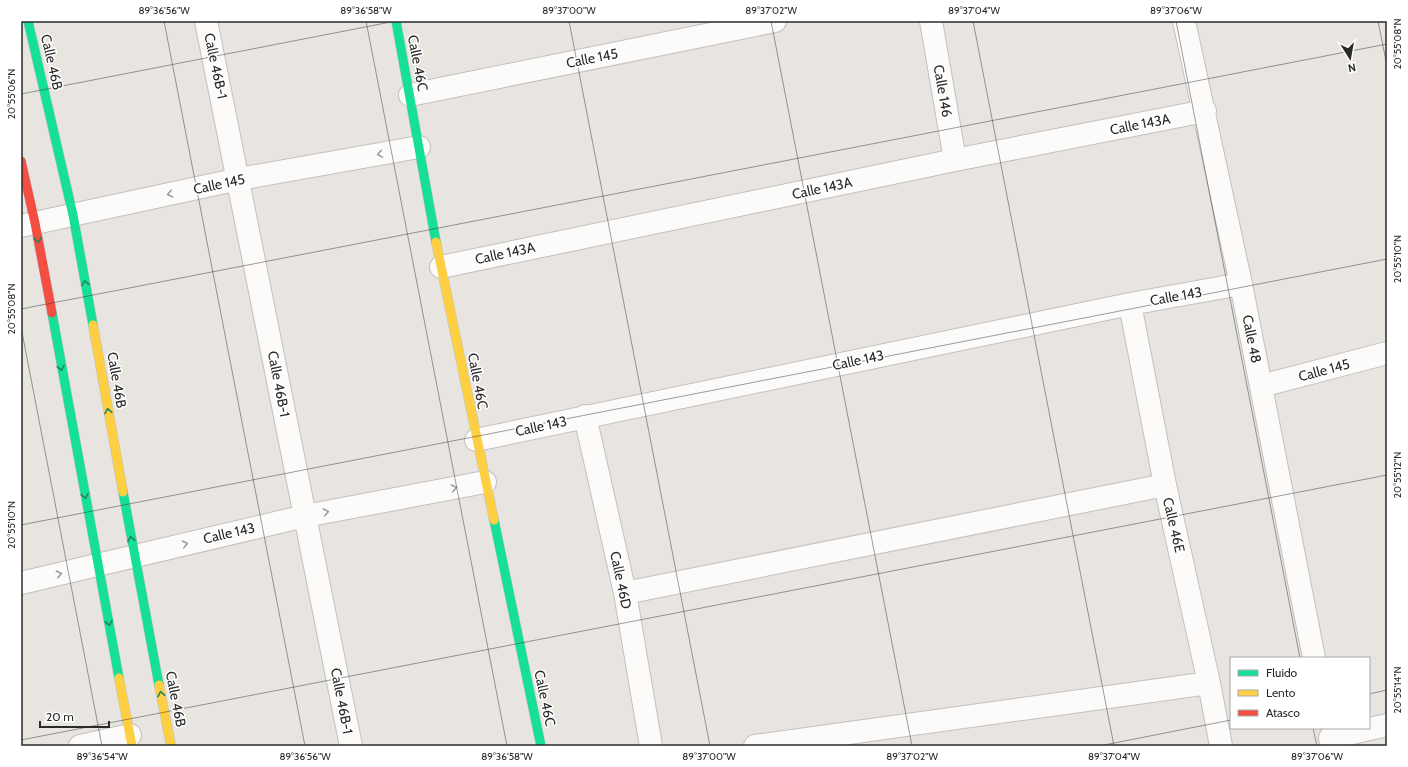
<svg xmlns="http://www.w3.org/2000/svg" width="1408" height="767" viewBox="0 0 1408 767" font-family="Cabin,sans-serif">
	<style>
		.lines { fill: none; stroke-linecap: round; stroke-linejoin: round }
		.street-casing { stroke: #c2c1c1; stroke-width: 24 }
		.fast-casing { stroke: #c2c1c1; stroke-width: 10 }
		.slow-casing { stroke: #c2c1c1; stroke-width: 10 }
		.jam-casing { stroke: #c2c1c1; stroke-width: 10 }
		.street { stroke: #fcfbfa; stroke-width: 22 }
		.fast { stroke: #16e098; stroke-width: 9 }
		.slow { stroke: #ffcf43; stroke-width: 9 }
		.jam { stroke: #f24e42; stroke-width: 9 }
		.oneway { stroke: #9e9d9c }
		.oneway2 { stroke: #208561 }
		.ticks { fill: none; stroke: #2a2a2a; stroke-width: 1; stroke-opacity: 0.45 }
		.labels { text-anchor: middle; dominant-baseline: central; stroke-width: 3; stroke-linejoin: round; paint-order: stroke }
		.street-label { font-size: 14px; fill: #2a2a2a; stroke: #fff }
		.neatline { fill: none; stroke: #2a2a2a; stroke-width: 1.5 }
		.ticks-label { font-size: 10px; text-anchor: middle; fill: #2a2a2a }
	</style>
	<rect width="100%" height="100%" fill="#e8e4e0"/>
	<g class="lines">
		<g class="street-casing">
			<path id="street" d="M206,21L351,746
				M931,21L955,160
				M1184,21L1241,284L1314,658
				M410,95L775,21
				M21,226L239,179L419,147
				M441,267L955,160L1205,111
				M1130,304L1165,485L1209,683L1221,746
				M1261,386L1387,353
				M585,416L625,593L651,746
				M476,440L1130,304L1241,284
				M21,583L305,516L485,482
				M625,593L1165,485
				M1330,738L1387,725
				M80,746L130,735
				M755,746L1209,683"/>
		</g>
		<g class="fast-casing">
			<path id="fast" d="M28,21L73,215L93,325
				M396,21L436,242
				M52,313L119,678
				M123,492L159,685
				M494,520L541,746"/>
		</g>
		<g class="slow-casing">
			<path id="slow" d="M436,242L494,520
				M93,325L123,492
				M119,678L132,746
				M159,685L171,746"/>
		</g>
		<g class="jam-casing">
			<path id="jam" d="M21,161L35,223L52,313"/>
		</g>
		<use href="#street" class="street"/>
		<use href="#fast" class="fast"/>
		<use href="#slow" class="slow"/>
		<use href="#jam" class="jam"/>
	</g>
	<defs><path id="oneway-chevron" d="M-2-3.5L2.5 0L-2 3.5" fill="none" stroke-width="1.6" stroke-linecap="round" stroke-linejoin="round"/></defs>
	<g class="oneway">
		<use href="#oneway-chevron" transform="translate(380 154) rotate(170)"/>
		<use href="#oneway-chevron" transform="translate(170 194) rotate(168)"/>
		<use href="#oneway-chevron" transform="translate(454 488) rotate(-11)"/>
		<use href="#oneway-chevron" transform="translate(326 512) rotate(-11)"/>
		<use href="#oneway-chevron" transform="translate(185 544) rotate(-13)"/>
		<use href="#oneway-chevron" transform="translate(59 574) rotate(-13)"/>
	</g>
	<g class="oneway2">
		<use href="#oneway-chevron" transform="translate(38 240) rotate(80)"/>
		<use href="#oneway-chevron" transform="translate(85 283) rotate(-100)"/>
		<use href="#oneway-chevron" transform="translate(61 368) rotate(80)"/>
		<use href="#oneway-chevron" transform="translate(108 411) rotate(-100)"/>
		<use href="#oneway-chevron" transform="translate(85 496) rotate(80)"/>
		<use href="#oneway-chevron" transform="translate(131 539) rotate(-100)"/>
		<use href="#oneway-chevron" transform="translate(109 623) rotate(79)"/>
		<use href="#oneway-chevron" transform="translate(161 694) rotate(-101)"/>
	</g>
	<path class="ticks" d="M164,21L305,746M366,21L507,746M569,21L710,746M771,21L912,746M973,21L1114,746M1176,21L1300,658M1378,21L1387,66M21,94L396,21M21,309L1387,44M21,327L102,746M21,525L1387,259M1369,694L1387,690M1313,728L1317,746M21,740L1387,475M1099,746L1231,720"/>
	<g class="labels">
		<g class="street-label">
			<text transform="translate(592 58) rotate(-11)">Calle 145</text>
			<text transform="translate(52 62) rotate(77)">Calle 46B</text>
			<text transform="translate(418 63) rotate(79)">Calle 46C</text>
			<text transform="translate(216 66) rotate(78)">Calle 46B-1</text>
			<text transform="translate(943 91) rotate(80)">Calle 146</text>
			<text transform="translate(1140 124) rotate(-11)">Calle 143A</text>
			<text transform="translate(219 184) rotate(-12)">Calle 145</text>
			<text transform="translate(822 188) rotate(-12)">Calle 143A</text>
			<text transform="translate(505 253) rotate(-12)">Calle 143A</text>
			<text transform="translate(1176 296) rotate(-10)">Calle 143</text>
			<text transform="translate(1252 339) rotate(79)">Calle 48</text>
			<text transform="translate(858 360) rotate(-12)">Calle 143</text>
			<text transform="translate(1324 370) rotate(-15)">Calle 145</text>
			<text transform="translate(117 380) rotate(80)">Calle 46B</text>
			<text transform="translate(478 381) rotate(79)">Calle 46C</text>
			<text transform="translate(279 384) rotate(79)">Calle 46B-1</text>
			<text transform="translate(541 426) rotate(-12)">Calle 143</text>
			<text transform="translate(1174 525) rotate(77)">Calle 46E</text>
			<text transform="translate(229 533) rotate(-13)">Calle 143</text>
			<text transform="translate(621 580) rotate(78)">Calle 46D</text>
			<text transform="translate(545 698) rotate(78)">Calle 46C</text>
			<text transform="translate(176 699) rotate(79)">Calle 46B</text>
			<text transform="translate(342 701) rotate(79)">Calle 46B-1</text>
		</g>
	</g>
	<rect width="1408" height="767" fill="none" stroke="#ffffff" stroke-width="44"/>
	<rect x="1230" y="657" width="140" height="72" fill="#ffffff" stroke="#aaaaaa"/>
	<rect x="1238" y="670" width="20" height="6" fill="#16e098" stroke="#aaaaaa"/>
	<text x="1266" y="677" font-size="12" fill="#2a2a2a">Fluido</text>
	<rect x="1238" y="690" width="20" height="6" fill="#ffcf43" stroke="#aaaaaa"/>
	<text x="1266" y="697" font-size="12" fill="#2a2a2a">Lento</text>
	<rect x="1238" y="710" width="20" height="6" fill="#f24e42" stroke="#aaaaaa"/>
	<text x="1266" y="717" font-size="12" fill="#2a2a2a">Atasco</text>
	<g transform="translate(1350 58) rotate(169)" stroke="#ffffff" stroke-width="3" paint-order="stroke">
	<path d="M0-3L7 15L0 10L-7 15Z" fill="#2a2a2a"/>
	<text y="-6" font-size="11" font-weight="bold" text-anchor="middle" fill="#2a2a2a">N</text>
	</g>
	<path d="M40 721v6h69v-6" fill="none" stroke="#2a2a2a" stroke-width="2"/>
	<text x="46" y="721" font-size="12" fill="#2a2a2a" stroke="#ffffff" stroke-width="3" paint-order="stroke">20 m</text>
	<rect x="22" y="22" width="1364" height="723" class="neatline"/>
	<g class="ticks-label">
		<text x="164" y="14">89°36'56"W</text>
		<text x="366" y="14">89°36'58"W</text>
		<text x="569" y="14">89°37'00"W</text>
		<text x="771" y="14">89°37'02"W</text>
		<text x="974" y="14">89°37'04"W</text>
		<text x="1176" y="14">89°37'06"W</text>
		<text transform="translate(1397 44) rotate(-90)" y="4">20°55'08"N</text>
		<text transform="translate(11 94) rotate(-90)" y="4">20°55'06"N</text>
		<text transform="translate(1397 259) rotate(-90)" y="4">20°55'10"N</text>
		<text transform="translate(11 309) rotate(-90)" y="4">20°55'08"N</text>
		<text transform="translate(1397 475) rotate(-90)" y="4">20°55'12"N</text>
		<text transform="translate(11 525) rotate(-90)" y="4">20°55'10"N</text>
		<text transform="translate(1397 690) rotate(-90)" y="4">20°55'14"N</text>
		<text x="102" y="760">89°36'54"W</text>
		<text x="305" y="760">89°36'56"W</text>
		<text x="507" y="760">89°36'58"W</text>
		<text x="709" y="760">89°37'00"W</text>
		<text x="912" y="760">89°37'02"W</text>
		<text x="1114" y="760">89°37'04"W</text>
		<text x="1317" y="760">89°37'06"W</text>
	</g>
</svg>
